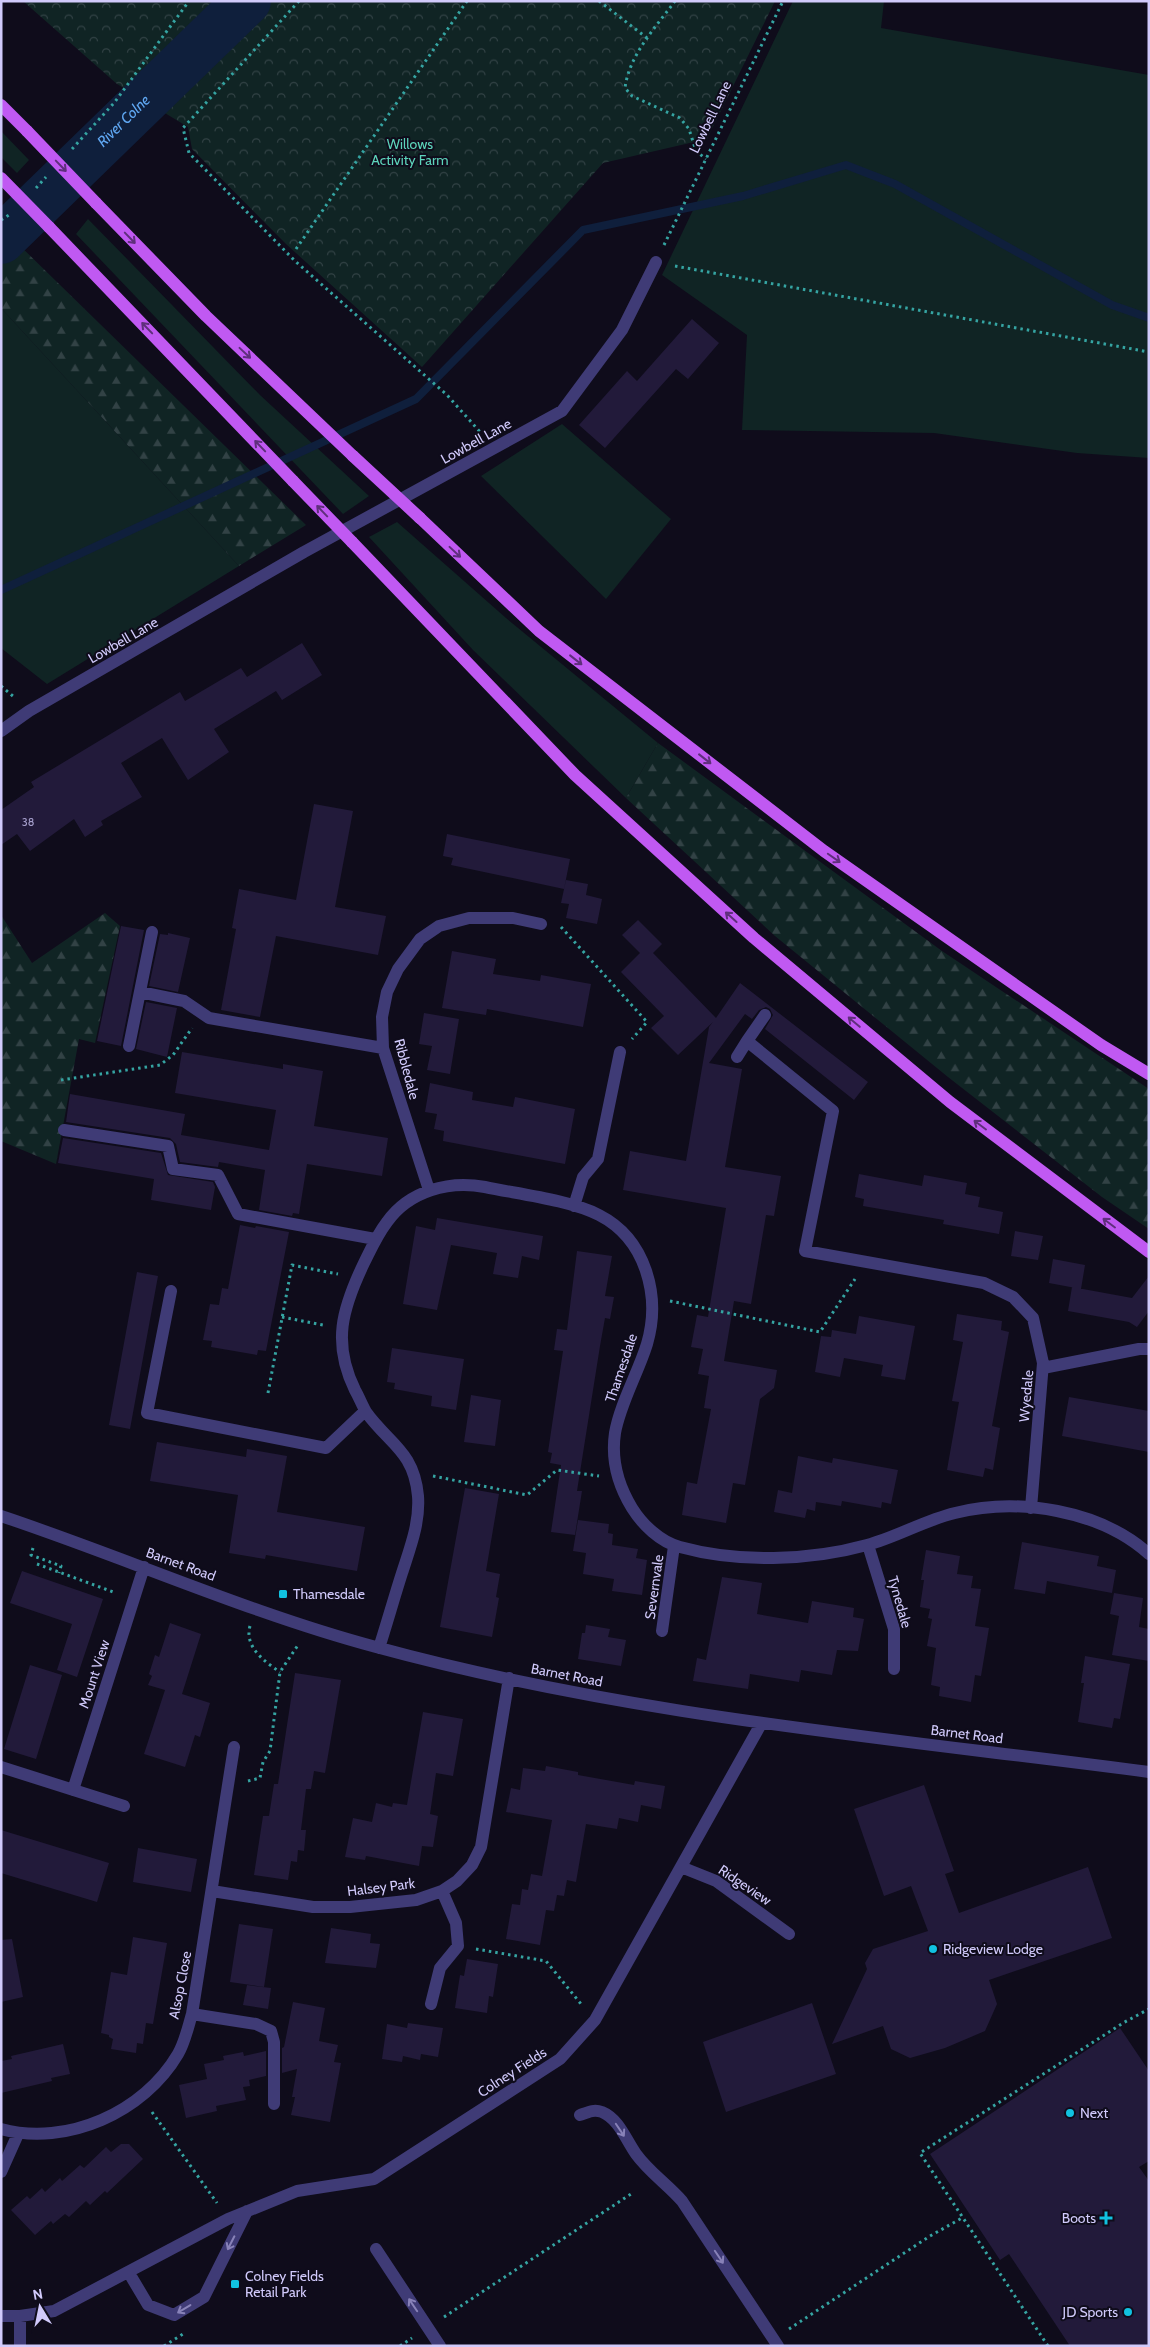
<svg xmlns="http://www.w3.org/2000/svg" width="1150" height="2347" viewBox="0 0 1150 2347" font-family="Cabin,sans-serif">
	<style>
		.grass { fill: #102424 }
		.forest { fill: url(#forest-firs) }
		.park { fill: url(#park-crowns) }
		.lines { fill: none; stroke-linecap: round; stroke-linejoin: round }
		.stream { stroke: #0f1f3c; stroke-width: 8 }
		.river { stroke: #0f1f3c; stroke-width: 48 }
		.building { fill: #221a3a }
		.path { stroke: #35a4a2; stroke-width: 3; stroke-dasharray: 2.5 4; stroke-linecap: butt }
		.minor { stroke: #3f3b76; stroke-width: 12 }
		.major { stroke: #c059f2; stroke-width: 12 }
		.major-bridge { stroke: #c059f2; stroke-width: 12 }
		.oneway { stroke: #5f2f7c }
		.oneway2 { stroke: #8882b8 }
		.poi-dot { fill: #11c2e0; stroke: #0f0c1b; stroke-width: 2 }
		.labels { text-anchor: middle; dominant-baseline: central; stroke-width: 4; stroke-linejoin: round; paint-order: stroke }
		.number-label { font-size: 11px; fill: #a59ecb }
		.street-label { font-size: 14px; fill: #d1cafb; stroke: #0f0c1b }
		.park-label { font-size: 14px; fill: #5dd4bb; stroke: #0f0c1b }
		.poi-label { font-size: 14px; fill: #d1cafb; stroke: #0f0c1b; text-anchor: start }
		.water-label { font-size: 15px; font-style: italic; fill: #60a8f3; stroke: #0f0c1b }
	</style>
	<defs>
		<pattern id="forest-firs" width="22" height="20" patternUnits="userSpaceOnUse" patternTransform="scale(1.25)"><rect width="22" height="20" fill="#102424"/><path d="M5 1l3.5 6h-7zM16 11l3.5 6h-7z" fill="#324245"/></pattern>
		<pattern id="park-crowns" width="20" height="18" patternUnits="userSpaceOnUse" patternTransform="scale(1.25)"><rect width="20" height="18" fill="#102424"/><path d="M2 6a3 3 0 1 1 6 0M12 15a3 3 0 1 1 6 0" fill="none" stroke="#324245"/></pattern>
	</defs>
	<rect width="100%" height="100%" fill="#0f0c1b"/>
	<path class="grass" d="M793,1H884L881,28L1149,75V458L1077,453L934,433L742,430L747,335L662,275Z
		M1,131L29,160L17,173L1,157Z
		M88,219L260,395L369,496L343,514L76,234Z
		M1,308L239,566L47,684L1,648Z
		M562,424L671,519L606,599L481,476Z
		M397,522L506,618L658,743L626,798L473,650L369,537Z"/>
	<path class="forest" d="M16,242L306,525L239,566L1,308V255Z
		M658,743L942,951L1149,1089V1229L1102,1197L948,1077L775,936L626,798Z
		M105,913L120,926L95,1043L79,1039L56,1164L1,1141V915L32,963Z"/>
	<path class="park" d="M23,1H775L707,139L603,163L422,367L286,244L192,149L188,127L117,84Z"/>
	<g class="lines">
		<path class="stream" d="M1,590L416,399L583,230L743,196L846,165L895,184L1112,305L1149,318"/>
		<path class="river" id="s1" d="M1,240L247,1"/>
	</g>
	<path class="building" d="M692,319L719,343L688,379L676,369L605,448L579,425L627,371L637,381Z
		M302,643L322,675L282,700L276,691L214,729L229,752L188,780L162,738L121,763L142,797L101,821L103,825L85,837L74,819L30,851L17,834L1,845V810L34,787L31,782L180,692L185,701L241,668L247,677Z
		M314,804L353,811L335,907L386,916L378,955L276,936L260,1017L221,1010L236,929L232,928L239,889L296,900Z
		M447,834L570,859L564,889L451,865L453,858L443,856Z
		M566,880L588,884L586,895L602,899L597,924L566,918L569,904L561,903Z
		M638,920L662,944L653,953L716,1018L740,983L868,1082L854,1100L765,1029L773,1015L770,1009L766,1007L759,1010L752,1019L745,1014L709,1063L742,1069L725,1167L781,1176L774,1216L766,1215L751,1304L734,1301L724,1361L777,1370L774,1388L760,1399L745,1485L733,1483L726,1523L682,1515L687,1482L697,1484L711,1409L704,1408L709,1376L698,1374L703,1349L691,1347L697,1315L708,1317L726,1208L623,1190L630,1151L686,1161L709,1027L713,1022L678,1055L651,1028L664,1016L621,972L640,953L622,935Z
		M121,926L144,930L121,1046L97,1041Z
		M168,933L190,938L178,992L149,986L160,934L168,935Z
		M452,951L496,959L493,974L540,981L541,975L591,984L583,1027L487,1009L486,1015L442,1008Z
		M146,1002L177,1008L167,1057L136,1049Z
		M424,1013L459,1019L450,1074L427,1070L432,1046L419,1044Z
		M182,1052L283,1069V1064L323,1071L314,1126L388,1138L382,1176L307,1164L299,1214L293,1213L292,1216L259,1210L265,1170L219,1162L218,1167L180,1162L176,1144L170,1138L66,1122L70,1094L185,1114L181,1135L269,1150L276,1110L175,1093Z
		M430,1083L473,1092L472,1100L513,1107L515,1097L575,1109L565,1164L443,1141L444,1131L434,1129L437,1114L425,1112Z
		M63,1138L161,1153L168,1175L213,1182L215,1187L211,1210L151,1200L154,1179L58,1163Z
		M859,1174L922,1186L924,1175L967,1183L965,1194L980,1197L978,1207L1003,1212L999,1234L943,1224L944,1220L863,1206L864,1199L855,1197Z
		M437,1218L543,1236L539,1260L522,1256L518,1278L493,1274L497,1253L451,1245L437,1310L403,1304L416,1226L435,1230Z
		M240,1225L255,1228L256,1226L289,1232L266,1351L258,1350L257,1355L211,1347L212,1341L203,1340L210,1304L219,1305L222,1288L228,1289Z
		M1015,1231L1043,1236L1038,1260L1011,1256Z
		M577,1251L612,1256L605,1296L614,1297L610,1319L605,1318L600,1346L577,1491H582L575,1535L551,1532L561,1465L550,1463L552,1453L548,1452L563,1351L554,1350L557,1329L567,1330Z
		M1053,1259L1085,1265L1081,1289L1049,1283Z
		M137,1272L158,1276L130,1429L109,1425Z
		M1149,1276V1311L1137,1327L1129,1322L1068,1311L1072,1287L1132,1298Z
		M957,1314L1002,1321L1001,1330L1009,1332L992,1426L1000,1428L993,1470L985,1468L983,1477L947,1470L959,1402L952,1401L963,1342L953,1340Z
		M859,1316L915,1326L905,1380L881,1376L883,1365L844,1358L840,1377L815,1372L821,1336L831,1337L832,1330L856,1334Z
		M392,1348L464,1359L456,1410L431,1406L432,1396L394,1389L395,1383L387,1382Z
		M471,1395L501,1400L495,1446L464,1442Z
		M1069,1397L1149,1411V1452L1062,1436Z
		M157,1442L246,1457L247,1449L287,1456L277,1512L365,1527L357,1571L266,1555L265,1559L229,1553L238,1495L150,1481Z
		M798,1456L832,1463L833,1458L898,1470L891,1504L882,1502L881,1508L842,1501L841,1506L816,1502L815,1511L807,1509L805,1518L774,1512L778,1490L792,1493Z
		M465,1488L499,1494L486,1571L500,1574L496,1597L499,1598L492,1637L440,1627Z
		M578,1520L609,1524L608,1533L613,1534L612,1545L638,1549L636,1558L647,1560L642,1595L612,1591L614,1579L583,1574L586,1553L573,1551Z
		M1022,1542L1099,1556L1097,1566L1116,1570L1112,1593L1047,1581L1045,1594L1014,1589Z
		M926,1550L960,1556L957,1574L973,1576L971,1588L981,1589L975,1626L989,1628L981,1676L975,1675L971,1702L939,1696L940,1687L931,1685L936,1648L927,1646L932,1619L928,1618L930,1609L920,1607L924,1580H921Z
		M22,1571L103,1599L77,1677L57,1670L72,1624L10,1603Z
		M722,1577L762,1583L757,1614L808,1623L812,1601L854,1608L853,1617L864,1619L858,1651L837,1650L832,1675L801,1670L799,1682L750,1674L748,1689L693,1681L697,1658L706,1660Z
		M1114,1593L1143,1598L1139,1627L1149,1629V1661L1112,1655L1119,1616L1110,1614Z
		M170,1623L201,1634L182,1694L210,1703L200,1737L195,1735L185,1767L144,1754L165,1690L148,1685L152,1676L149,1674L155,1655L159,1657Z
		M586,1625L610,1629L608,1637L626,1640L621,1666L578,1659L582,1633H585Z
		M1085,1656L1130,1664L1120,1719L1114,1718L1112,1728L1078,1722L1084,1683H1081Z
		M30,1665L62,1675L36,1759L4,1749Z
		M295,1673L341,1680L325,1773L314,1771L311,1789H306L301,1830H306L304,1851L298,1850L297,1862L291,1861L288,1880L254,1875L263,1816H269L274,1784H278Z
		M423,1712L463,1719L453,1776L436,1773L430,1814L438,1816L433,1847L422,1846L419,1866L366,1856L365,1860L345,1857L353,1818L372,1822L376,1803L392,1807L393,1803L407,1805Z
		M546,1766L578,1772V1775L634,1785L635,1781L665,1786L661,1809L641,1805L638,1822L619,1818L617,1829L586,1824L576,1882L567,1880L564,1896L557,1895L554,1911L546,1910L540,1945L506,1939L512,1904L520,1905L522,1889L528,1890L531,1874L542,1876L552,1820L506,1812L511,1788L520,1790L523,1768L545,1771Z
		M924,1785L954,1871L945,1874L959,1913L1088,1867L1112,1938L989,1980L997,2004L985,2031L945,2048L910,2058L891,2049L883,2026L832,2044L867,1969L865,1963L873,1949L928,1931L911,1886L884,1896L854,1809Z
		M1,1830L109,1863L97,1902L1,1873Z
		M138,1848L197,1859L191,1892L133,1882Z
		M239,1924L273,1929L264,1987L230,1982Z
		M331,1928L371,1934L370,1943L380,1944L376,1968L325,1963Z
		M133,1937L167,1943L153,2024L146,2023L143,2044L137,2043L136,2053L111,2049L113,2039L109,2037V2035L101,2033L111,1972L127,1975Z
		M12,1939L23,1997L1,2002V1940Z
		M467,1959L498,1964L493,1997L489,1996L487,2013L455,2008L460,1975L464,1976Z
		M247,1985L271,1988L268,2009L243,2005Z
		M293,2002L325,2008L319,2041L338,2045L334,2062L341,2063L330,2122L291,2115L295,2097H292L297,2069L282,2073V2048L284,2047Z
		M812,2003L836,2074L726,2112L703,2042Z
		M408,2023L443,2028L438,2057L421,2054L420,2060L403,2056L402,2062L382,2059L387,2024L407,2028Z
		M1120,2028L1149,2071V2161L1139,2167L1149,2181V2346H1070L1009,2254L1000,2260L930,2154Z
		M63,2044L70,2074L51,2078L52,2081L1,2093V2061L12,2059L11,2056Z
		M266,2051V2076L249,2080L250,2086L243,2087L246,2100L216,2106L217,2111L186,2118L179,2085L207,2079L204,2064L224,2060L223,2056L243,2052L244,2056Z
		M121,2144H129L143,2159L107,2193L105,2191L90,2205L86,2201L69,2217L65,2214L53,2224L51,2221L35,2235L11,2210L27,2196L30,2199L42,2188L45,2192L60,2178L62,2181L80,2165L84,2168L106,2147L111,2152Z"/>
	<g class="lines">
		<path class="path" d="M299,1L183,128L189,153L295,261L447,395L481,433
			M599,1L647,38
			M675,1C656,27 629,55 625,88L632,96L680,118L689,129L696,151L706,159
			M72,149L114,103L189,1
			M36,188L46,177
			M1,220L9,215
			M664,245L783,1
			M296,249L467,1
			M675,266L1149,352
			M1,686L14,697
			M561,927L647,1022L632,1039
			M61,1080L160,1065L173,1055L192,1028
			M670,1301L820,1332L855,1279
			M282,1317L323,1325
			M268,1393L292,1265L338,1274
			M433,1476L527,1495L557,1470L599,1476
			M33,1548L31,1555L61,1566L59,1573
			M37,1564L116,1593
			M250,1626C244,1647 265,1662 280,1672
			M248,1781L260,1778L263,1762L270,1751L280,1672L298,1645
			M476,1949L546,1961L581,2004
			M152,2112L217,2203
			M444,2317L634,2192
			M789,2329L930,2236L962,2218
			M164,2346L183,2334
			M400,2346L412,2338
			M1048,2346L920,2153L1123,2023L1149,2009"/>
		<path class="minor" d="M1,731L29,711L304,552L562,411L622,330L656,262
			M140,992L184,1001L209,1018L383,1048
			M765,1015L747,1041L833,1111L805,1251L984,1283L1013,1297L1033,1318L1043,1363L1031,1508
			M129,1046L152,932
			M737,1057L747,1041
			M64,1130L168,1146L173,1169L218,1175L238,1214L375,1239
			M429,1190L383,1048L382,1017L387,992L398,969L420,939L439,926L469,918H513L541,924
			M574,1206L583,1177L598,1159L620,1052
			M171,1291L147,1413L326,1448L365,1411
			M1043,1368L1139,1349H1149
			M1,1516C127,1558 249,1613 376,1647C629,1716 890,1738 1149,1772
			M868,1545L894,1629V1669
			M662,1631L674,1546
			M379,1648C387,1623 394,1598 402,1573C410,1548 420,1523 418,1496C414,1451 389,1444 366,1412C362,1405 359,1397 355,1390C332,1343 342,1309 364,1263C371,1249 377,1235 387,1222C409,1191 449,1180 485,1187C518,1194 570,1200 599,1215C646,1239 661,1296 647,1344C638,1373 620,1404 615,1433C611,1460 618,1485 632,1508C642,1524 660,1542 680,1547C738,1563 809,1561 867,1545C897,1537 925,1520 955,1513C1018,1497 1100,1510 1149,1554
			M1,1767L124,1806
			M73,1790L144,1567
			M681,1867L716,1881L789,1934
			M212,1891L313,1907H350L416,1900L442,1891L457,1881L472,1865L481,1847L509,1678
			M431,2004L440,1968L458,1946L456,1923L442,1891
			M192,2014L256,2024L271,2031L274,2042V2104
			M580,2115C588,2112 594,2109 602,2112C619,2119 626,2140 636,2154C649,2172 667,2184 682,2201L778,2346
			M1,2129C67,2147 144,2112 178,2054C185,2042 188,2027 192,2014L234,1747
			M1,2172L18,2134
			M376,2249L440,2346
			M129,2273L148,2305L174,2315L204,2297L247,2211
			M1,2316H20L54,2311L228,2219L297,2191L374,2179L560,2059L595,2020L761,1724
			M20,2316V2346"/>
		<path class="major" d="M1,105L27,131
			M96,203L206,316L353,456
			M49,227L293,481
			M420,518L539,631L824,851L1101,1045L1149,1074
			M352,542L575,775L754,938L950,1102L1149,1252"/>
		<path class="major-bridge" d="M27,131L96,203
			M1,178L49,227
			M353,456L420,518
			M293,481L352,542"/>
	</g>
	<defs><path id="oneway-shaft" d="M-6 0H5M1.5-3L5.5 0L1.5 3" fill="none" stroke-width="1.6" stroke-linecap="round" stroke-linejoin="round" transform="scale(1.25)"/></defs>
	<g class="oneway">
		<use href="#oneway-shaft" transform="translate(61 166) rotate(46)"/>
		<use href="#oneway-shaft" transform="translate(130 238) rotate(46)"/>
		<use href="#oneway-shaft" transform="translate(147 328) rotate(-134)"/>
		<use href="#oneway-shaft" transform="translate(245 353) rotate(43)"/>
		<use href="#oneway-shaft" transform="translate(260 446) rotate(-134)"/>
		<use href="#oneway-shaft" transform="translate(322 511) rotate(-134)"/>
		<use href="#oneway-shaft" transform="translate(455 552) rotate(43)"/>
		<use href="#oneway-shaft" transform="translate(576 660) rotate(38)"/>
		<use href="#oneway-shaft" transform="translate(705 759) rotate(38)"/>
		<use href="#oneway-shaft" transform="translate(834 858) rotate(35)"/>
		<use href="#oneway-shaft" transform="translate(731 917) rotate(-138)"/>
		<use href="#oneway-shaft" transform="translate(854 1022) rotate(-140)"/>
		<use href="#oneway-shaft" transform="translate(980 1125) rotate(-143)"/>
		<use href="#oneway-shaft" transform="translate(1109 1223) rotate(-143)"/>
	</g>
	<g class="oneway2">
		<use href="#oneway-shaft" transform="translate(620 2130) rotate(56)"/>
		<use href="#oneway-shaft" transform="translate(231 2243) rotate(117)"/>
		<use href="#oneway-shaft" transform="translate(719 2257) rotate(56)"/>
		<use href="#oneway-shaft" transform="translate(413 2305) rotate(-124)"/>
		<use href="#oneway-shaft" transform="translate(184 2309) rotate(149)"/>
	</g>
	<g class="poi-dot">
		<rect x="278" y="1589" width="10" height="10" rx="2.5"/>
		<circle cx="933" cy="1949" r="5"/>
		<circle cx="1070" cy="2113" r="5"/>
		<path d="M1103.5 2210.5h5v5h5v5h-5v5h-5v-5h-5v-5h5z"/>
		<rect x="230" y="2279" width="10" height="10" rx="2.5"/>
		<circle cx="1128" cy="2312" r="5"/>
	</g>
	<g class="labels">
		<g class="number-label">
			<text x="28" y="822">38</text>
		</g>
		<g class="street-label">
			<text transform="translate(710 117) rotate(-64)">Lowbell Lane</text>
			<text transform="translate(476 441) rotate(-29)">Lowbell Lane</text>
			<text transform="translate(123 640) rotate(-30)">Lowbell Lane</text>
			<text transform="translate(407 1069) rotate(75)">Ribbledale</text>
			<text transform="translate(621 1368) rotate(-71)">Thamesdale</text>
			<text transform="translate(1026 1396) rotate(-85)">Wyedale</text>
			<text transform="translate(181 1564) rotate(20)">Barnet Road</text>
			<text transform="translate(654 1587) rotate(-82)">Severnvale</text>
			<text transform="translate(900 1602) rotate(74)">Tynedale</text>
			<text transform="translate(94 1674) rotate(-72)">Mount View</text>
			<text transform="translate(567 1675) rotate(11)">Barnet Road</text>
			<text transform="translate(967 1734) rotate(7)">Barnet Road</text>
			<text transform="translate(745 1885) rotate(34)">Ridgeview</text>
			<text transform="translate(381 1887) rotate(-7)">Halsey Park</text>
			<text transform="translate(180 1985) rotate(-79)">Alsop Close</text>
			<text transform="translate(512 2072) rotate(-33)">Colney Fields</text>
		</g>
		<g class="park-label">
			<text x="410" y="144">Willows<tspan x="410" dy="16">Activity Farm</tspan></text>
		</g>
		<g class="poi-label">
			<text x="293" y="1594">Thamesdale</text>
			<text x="943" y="1949">Ridgeview Lodge</text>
			<text x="1080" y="2113">Next</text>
			<text x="1096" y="2218" text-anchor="end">Boots</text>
			<text x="245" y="2276">Colney Fields<tspan x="245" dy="16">Retail Park</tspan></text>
			<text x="1118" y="2312" text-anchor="end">JD Sports</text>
		</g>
		<g class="water-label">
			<text stroke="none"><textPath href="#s1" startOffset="171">River Colne</textPath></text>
		</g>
	</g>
	<rect width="1150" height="2347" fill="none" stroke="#d1cafb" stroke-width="5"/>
	<g transform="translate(40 2307) rotate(350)" stroke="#0f0c1b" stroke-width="4" paint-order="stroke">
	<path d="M0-4L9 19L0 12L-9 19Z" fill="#d1cafb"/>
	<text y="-8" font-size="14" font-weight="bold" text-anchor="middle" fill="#d1cafb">N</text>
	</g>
</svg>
